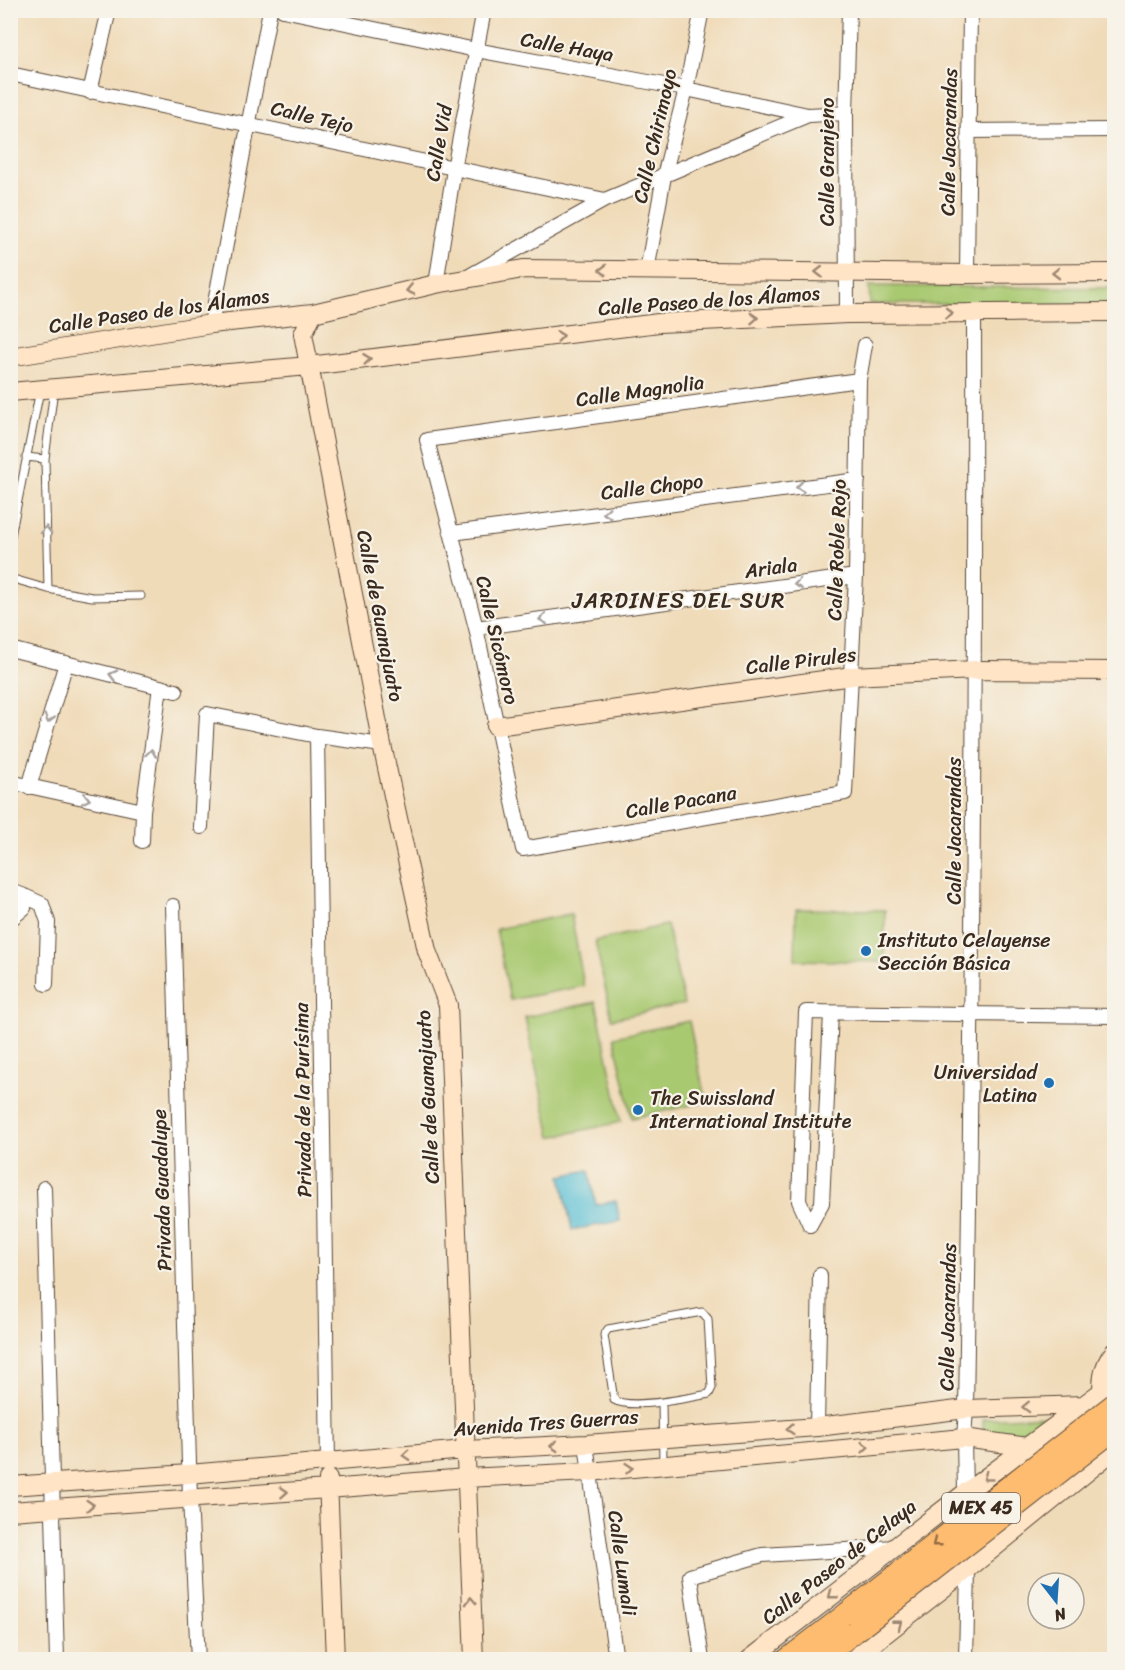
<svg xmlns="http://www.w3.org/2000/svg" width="1125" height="1670" viewBox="0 0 1125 1670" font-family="Sriracha,sans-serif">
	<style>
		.green { fill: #a9c971; stroke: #727a48; stroke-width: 1.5 }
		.water { fill: #58bfd5; stroke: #4a747a; stroke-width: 1.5 }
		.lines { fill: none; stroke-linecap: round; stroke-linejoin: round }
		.lane-casing { stroke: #564535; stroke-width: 9 }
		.street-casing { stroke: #564535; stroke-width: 16 }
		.secondary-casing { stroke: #564535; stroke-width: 20 }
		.primary-casing { stroke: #564535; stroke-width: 23 }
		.lane { stroke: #fff; stroke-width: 7 }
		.street { stroke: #fff; stroke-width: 14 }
		.secondary { stroke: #ffe4c6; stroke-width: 18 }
		.primary { stroke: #febc70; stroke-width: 21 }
		.primary-bridge-casing { stroke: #564535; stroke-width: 23; stroke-linecap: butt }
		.primary-bridge { stroke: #febc70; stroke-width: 21 }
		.oneway { stroke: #9d8772 }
		.oneway2 { stroke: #a79f9a }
		.oneway3 { stroke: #936c43 }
		.poi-dot { fill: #1f6fb2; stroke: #f7f3e8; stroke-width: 2 }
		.labels { text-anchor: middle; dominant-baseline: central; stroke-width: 4.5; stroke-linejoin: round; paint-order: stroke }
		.shield { fill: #f7f3e8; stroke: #73665b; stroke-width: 1.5 }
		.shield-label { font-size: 18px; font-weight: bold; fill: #3b2a1e }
		.street-label { font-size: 20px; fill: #3b2a1e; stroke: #f7f3e8 }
		.poi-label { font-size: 20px; fill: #3b2a1e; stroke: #f7f3e8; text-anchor: start }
		.quarter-label { font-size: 22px; letter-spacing: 1.5px; fill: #3b2a1e; stroke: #f7f3e8 }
	</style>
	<rect width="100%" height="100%" fill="#f7f3e8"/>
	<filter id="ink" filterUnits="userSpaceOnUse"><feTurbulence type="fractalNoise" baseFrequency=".0167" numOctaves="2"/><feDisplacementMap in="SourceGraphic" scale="12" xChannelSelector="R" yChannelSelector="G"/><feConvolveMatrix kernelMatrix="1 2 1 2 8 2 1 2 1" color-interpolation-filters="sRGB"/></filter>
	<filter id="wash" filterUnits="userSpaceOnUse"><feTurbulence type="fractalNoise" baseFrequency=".008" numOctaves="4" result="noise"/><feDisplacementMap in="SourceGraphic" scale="24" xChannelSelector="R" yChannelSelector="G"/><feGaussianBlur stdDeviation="1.35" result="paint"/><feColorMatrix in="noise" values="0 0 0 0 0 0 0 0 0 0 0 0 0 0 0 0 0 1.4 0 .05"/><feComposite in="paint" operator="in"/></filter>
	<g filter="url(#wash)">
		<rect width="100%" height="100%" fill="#f0dbb9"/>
		<path class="green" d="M869,286L1114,288V305L870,304Z
			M796,909L885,910L884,962L795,960Z
			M571,914L584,986L510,1000L496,929Z
			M667,925L684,1004L612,1019L595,941Z
			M596,1002L621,1122L551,1137L525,1017Z
			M689,1021L706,1102L632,1118L614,1037Z
			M1049,1416L1012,1437L983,1430V1419Z"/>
		<path class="water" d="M589,1170L596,1205L616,1201L620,1221L572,1230L561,1176Z"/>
	</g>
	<g filter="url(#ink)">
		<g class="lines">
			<g class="lane-casing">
				<path id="lane" d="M26,457L45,459
					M10,541L40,390
					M10,578L48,589L92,597L141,596
					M48,589L45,459L54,389
					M702,1312L708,1319L712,1388L709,1394C688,1398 632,1410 614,1400L604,1335L608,1329Z
					M662,1402L663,1463"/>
			</g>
			<g class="street-casing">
				<path id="street" d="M283,10L476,50L686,89L808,115
					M10,74L605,200
					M90,92L109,10
					M969,131L1114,130
					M647,271L664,176L686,89L702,10
					M967,274L970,10
					M471,275L605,200L808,115L846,113
					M436,284L454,169L484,10
					M847,314L846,113L849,10
					M211,324L270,10
					M859,380L427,440L476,628L523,849L845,793L856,576L859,380L865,345
					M452,533L858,480
					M476,628L856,576
					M10,649L176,691
					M317,736L328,1463
					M10,782L143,811
					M29,787L66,663
					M201,827L207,714L317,736L382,745
					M142,841L143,811L160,687
					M10,891L22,895L24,908L10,920
					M22,895L42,904L48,922L46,984
					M173,906L190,1498L198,1660
					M44,1188L57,1660
					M810,1225L799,1201L806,1012L1114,1016
					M810,1225L822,1203L831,1013
					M817,1427L820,1275
					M586,1444L616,1660
					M965,1493L964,1438L966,1409C972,1044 975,679 974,313
					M702,1660L690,1576L762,1555L896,1547
					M966,1660L968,1569"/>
			</g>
			<g class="secondary-casing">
				<path id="secondary" d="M10,357L211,324L313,313
					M10,392L309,366L659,323L847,314L1114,312
					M496,726L852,676L975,670L1114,671
					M1104,1403C1100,1385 1102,1366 1114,1352
					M328,1479L335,1660
					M10,1486L189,1474L465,1450L586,1444L817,1427L966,1409L1084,1405
					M10,1511L328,1489L466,1478L589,1472L964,1438L1028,1447
					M474,1660L448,1005L427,951L382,745L303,334L313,313L436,284L523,269L967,274L1114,273
					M749,1660L965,1493L1101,1392
					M852,1660L968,1569L1114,1450"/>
			</g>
			<g class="primary-casing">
				<path id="primary" d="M786,1660L847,1613
					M819,1660L855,1632"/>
			</g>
			<use href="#lane" class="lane"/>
			<use href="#street" class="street"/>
			<use href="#secondary" class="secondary"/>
			<use href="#primary" class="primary"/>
			<g class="primary-bridge-casing">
				<path id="primary-bridge" d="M847,1613L1114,1404
					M855,1632L1114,1430"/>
			</g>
			<use href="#primary-bridge" class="primary-bridge"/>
		</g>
		<defs><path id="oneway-chevron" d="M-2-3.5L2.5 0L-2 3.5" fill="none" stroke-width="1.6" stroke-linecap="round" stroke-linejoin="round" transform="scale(1.5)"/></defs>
		<g class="oneway">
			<use href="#oneway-chevron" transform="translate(603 270) rotate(-179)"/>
			<use href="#oneway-chevron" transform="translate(819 272) rotate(-180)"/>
			<use href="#oneway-chevron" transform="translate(1056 273) rotate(179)"/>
			<use href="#oneway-chevron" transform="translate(410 290) rotate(167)"/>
			<use href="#oneway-chevron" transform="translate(949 313)"/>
			<use href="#oneway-chevron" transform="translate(754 318) rotate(-3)"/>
			<use href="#oneway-chevron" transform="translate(560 336) rotate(-7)"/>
			<use href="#oneway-chevron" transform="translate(367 359) rotate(-7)"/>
			<use href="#oneway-chevron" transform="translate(1026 1407) rotate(178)"/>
			<use href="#oneway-chevron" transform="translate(790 1429) rotate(176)"/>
			<use href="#oneway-chevron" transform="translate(554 1446) rotate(177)"/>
			<use href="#oneway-chevron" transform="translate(865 1447) rotate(-5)"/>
			<use href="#oneway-chevron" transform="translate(406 1455) rotate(175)"/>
			<use href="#oneway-chevron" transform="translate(629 1468) rotate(-5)"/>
			<use href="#oneway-chevron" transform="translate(987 1477) rotate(144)"/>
			<use href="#oneway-chevron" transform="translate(284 1492) rotate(-4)"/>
			<use href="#oneway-chevron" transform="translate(90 1505) rotate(-4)"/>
			<use href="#oneway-chevron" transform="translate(832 1595) rotate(142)"/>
			<use href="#oneway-chevron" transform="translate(471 1601) rotate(-93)"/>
			<use href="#oneway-chevron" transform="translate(898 1624) rotate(-38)"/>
		</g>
		<g class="oneway2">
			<use href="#oneway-chevron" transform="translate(800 487) rotate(173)"/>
			<use href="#oneway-chevron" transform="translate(607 513) rotate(173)"/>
			<use href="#oneway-chevron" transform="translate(46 530) rotate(-91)"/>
			<use href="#oneway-chevron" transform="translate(798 584) rotate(172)"/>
			<use href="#oneway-chevron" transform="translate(543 619) rotate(172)"/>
			<use href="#oneway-chevron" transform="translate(113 675) rotate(-166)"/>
			<use href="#oneway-chevron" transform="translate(49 719) rotate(106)"/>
			<use href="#oneway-chevron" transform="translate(151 753) rotate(-82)"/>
			<use href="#oneway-chevron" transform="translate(86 799) rotate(12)"/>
		</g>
		<use class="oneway3" href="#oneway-chevron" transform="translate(936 1543) rotate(142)"/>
	</g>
	<g class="poi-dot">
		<circle cx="866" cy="951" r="6"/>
		<circle cx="1049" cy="1083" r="6"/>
		<circle cx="638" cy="1110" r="6"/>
	</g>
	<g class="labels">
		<rect class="shield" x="942" y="1493" width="78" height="30" rx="4.5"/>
		<g class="shield-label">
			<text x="981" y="1508">MEX 45</text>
		</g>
		<g class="street-label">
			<text transform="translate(567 47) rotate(10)">Calle Haya</text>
			<text transform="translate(312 117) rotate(13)">Calle Tejo</text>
			<text transform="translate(655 136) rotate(-77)">Calle Chirimoyo</text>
			<text transform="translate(949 142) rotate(-89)">Calle Jacarandas</text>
			<text transform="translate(439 143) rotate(-80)">Calle Vid</text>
			<text transform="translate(827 162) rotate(-90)">Calle Granjeno</text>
			<text transform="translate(709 301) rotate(-4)">Calle Paseo de los Álamos</text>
			<text transform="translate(159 311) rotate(-8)">Calle Paseo de los Álamos</text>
			<text transform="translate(640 391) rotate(-8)">Calle Magnolia</text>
			<text transform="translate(652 487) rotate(-7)">Calle Chopo</text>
			<text transform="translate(837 550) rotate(-88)">Calle Roble Rojo</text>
			<text transform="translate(771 568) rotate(-8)">Ariala</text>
			<text transform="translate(380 616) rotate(79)">Calle de Guanajuato</text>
			<text transform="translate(497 640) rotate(77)">Calle Sicómoro</text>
			<text transform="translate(801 661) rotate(-7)">Calle Pirules</text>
			<text transform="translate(681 802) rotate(-10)">Calle Pacana</text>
			<text transform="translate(954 831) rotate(-90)">Calle Jacarandas</text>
			<text transform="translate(428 1097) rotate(-93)">Calle de Guanajuato</text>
			<text transform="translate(303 1100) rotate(-91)">Privada de la Purísima</text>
			<text transform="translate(162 1190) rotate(-92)">Privada Guadalupe</text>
			<text transform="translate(948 1317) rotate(-89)">Calle Jacarandas</text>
			<text transform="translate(546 1423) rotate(-4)">Avenida Tres Guerras</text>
			<text transform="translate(839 1562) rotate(-38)">Calle Paseo de Celaya</text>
			<text transform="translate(622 1563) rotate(82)">Calle Lumali</text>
		</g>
		<g class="poi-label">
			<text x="878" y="940">Instituto Celayense<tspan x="878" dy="23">Sección Básica</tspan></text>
			<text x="1037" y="1072" text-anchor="end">Universidad<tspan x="1037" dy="23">Latina</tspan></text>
			<text x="650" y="1098">The Swissland<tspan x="650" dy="23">International Institute</tspan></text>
		</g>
		<g class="quarter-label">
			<text x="679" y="600">JARDINES DEL SUR</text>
		</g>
	</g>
	<rect width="1125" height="1670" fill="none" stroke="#f7f3e8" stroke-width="36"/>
	<g transform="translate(1056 1601) rotate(163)"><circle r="28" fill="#f7f3e8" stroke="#aca397" stroke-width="1.5"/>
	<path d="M0-4.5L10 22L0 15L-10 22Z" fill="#1f6fb2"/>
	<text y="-9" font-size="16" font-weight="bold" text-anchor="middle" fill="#3b2a1e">N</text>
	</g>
</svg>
